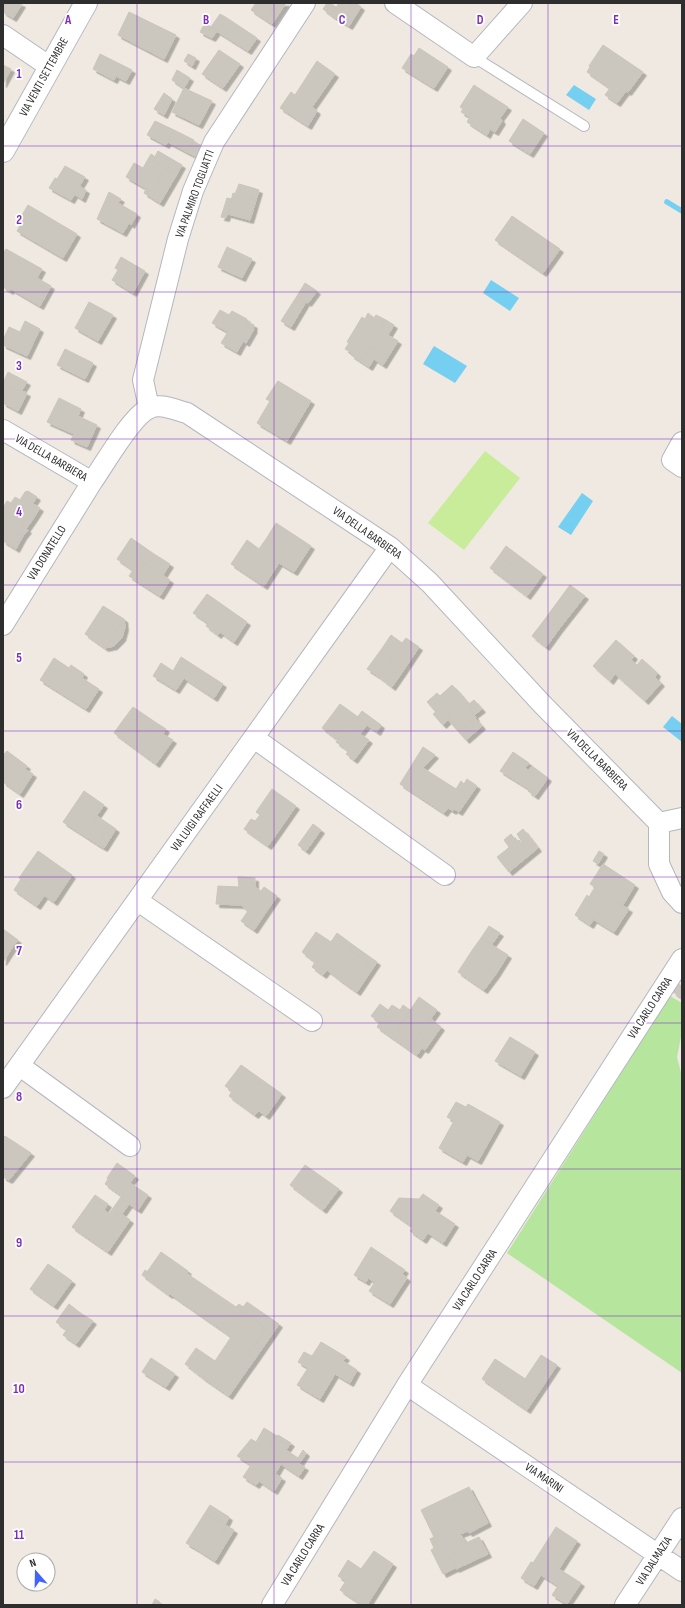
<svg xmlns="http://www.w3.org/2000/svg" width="685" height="1608" viewBox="0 0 685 1608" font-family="'Sofia Sans Condensed',sans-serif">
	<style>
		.green { fill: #b6e59e }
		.pitch { fill: #c9ec9a }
		.water { fill: #75cff0 }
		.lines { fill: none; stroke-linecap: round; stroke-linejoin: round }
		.stream { stroke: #75cff0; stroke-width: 5.5 }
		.building { fill: #cbc7bf; stroke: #cbc5ba; filter: url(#shadow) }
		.lane-casing { stroke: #b4b7c1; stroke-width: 12 }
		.street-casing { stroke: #b4b7c1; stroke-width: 22 }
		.secondary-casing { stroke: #b4b7c1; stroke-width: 24 }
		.lane { stroke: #fff; stroke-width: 10 }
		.street { stroke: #fff; stroke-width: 20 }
		.secondary { stroke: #fff; stroke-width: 22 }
		.grid { fill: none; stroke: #7b2cbf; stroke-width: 1; stroke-opacity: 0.55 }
		.labels { text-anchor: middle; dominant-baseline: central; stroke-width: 3.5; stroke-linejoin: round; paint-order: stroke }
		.street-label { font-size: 12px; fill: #2e2e2e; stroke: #fff }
		.grid-label { font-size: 13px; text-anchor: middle; font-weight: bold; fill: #7b2cbf; stroke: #fff; stroke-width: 3.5; stroke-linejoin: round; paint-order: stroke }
	</style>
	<defs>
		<filter id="shadow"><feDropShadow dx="3.5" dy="3.5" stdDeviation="0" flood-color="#0004"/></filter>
	</defs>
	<rect width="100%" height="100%" fill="#efe9e1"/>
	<path class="green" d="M670,996L682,1003V1032L677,1057L682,1077V1373L507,1253Z"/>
	<path class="pitch" d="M485,451L520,478L464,550L428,523Z"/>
	<path class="water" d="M574,85L596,99L589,110L566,95Z
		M491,280L519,298L510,311L483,293Z
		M434,346L467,366L455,383L423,364Z
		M582,493L593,501L571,535L558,527Z
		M672,716L682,724V742L663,727Z"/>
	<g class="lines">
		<path class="stream" d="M667,202L682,211"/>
	</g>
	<path class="building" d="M3,3H20L22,4L13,18L3,12Z
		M256,3H277L266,20L251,10Z
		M277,3H286L280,12L274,8Z
		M327,3H330L336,7L331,15L323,9Z
		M339,3L346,5L347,3H356L361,7L349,26L331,15Z
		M274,8L280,12L272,24L266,20Z
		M129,12L176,35L164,59L118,35Z
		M220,14L227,18L218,32L211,27Z
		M227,18L257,38L248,51L218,32Z
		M205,23L211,27L206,35L200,32Z
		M211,27L217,31L212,38L206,35Z
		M603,45L643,72L628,92L626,91L617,103L605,95L610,88L587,72L590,67L589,66Z
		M419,48L448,67L434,88L402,68L411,54L414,56Z
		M219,50L240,64L223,88L202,74Z
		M100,54L132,70L126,81L116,76L114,80L93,69Z
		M188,54L196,58L192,66L184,61Z
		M317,61L335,74L312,107L317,111L308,126L280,108L291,92L295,95Z
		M3,65L11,69L3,84Z
		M177,70L190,78L184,88L172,80Z
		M474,85L486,93L470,113L477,118L478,122L490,129L487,135L467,122L470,117L461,112L463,109L460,107Z
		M184,88L212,101L199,125L172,112Z
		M164,93L172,99L164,115L154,109Z
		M486,93L508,107L500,118L502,121L495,132L478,122L477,118L470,113Z
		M523,119L544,133L530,154L509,141Z
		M155,121L174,130L166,145L147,135Z
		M174,130L194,140L187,152L168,142Z
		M193,142L203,146L197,157L187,152Z
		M158,151L182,165L177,174L153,160Z
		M151,154L154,156L153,160L165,168L152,192L126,177L134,163L143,168Z
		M65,166L85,177L71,200L49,188L55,178L57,179Z
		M165,168L177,174L160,203L144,193L146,189L152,192Z
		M239,184L253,188L250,199L256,200L250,220L228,214L233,193L235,194Z
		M79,186L86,190L82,199L74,194Z
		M253,188L259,190L256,200L250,199Z
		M109,192L121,199L118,203L137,214L131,225L129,223L123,233L97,219Z
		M227,198L232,199L226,218L221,217Z
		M28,205L77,234L63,258L17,231L24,218L21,217Z
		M512,216L560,249L543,273L495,240Z
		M227,247L252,259L242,278L218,267Z
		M6,249L42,269L37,278L51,286L40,306L11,289L10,291L3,287V254Z
		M121,257L145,271L133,293L112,280L118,270L115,268Z
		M305,283L317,291L308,303L297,296Z
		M297,296L306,302L291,327L281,321Z
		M89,302L113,315L98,341L75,328Z
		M220,310L229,315L232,311L247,319L245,324L254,329L246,343L243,341L237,352L221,343L228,332L212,323Z
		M368,313L374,318L376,315L386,320L376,336L383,340L377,350L370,346L360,361L351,355L352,353L345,349L349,343L347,342L362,317L365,319Z
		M386,320L394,325L388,335L398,341L383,365L374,359L369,367L360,361L370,346L377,350L383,340L376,336Z
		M25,321L40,329L27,356L3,345V340L9,327L20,332Z
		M246,321L254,325L253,329L245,324Z
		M65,349L93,363L85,379L57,365Z
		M8,372L27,382L22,390L20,389L19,391L3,383Z
		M278,381L311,401L287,441L257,423L270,401L266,399Z
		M3,383L27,393L18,411L3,403Z
		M59,398L81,409L78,416L97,425L87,447L71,440L74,434L47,422Z
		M28,491L37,497L33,503L24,498L22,501L20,500L25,492Z
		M15,497L22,501L24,498L40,508L33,519L27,515L21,525L28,530L23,536L5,525L7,522L3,520V508L7,501L11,503Z
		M27,515L33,519L26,529L21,525Z
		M4,521L7,522L5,525L23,536L16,549L3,541Z
		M276,523L311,546L294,572L279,563L286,552L266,539Z
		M131,538L154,554L147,565L140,560L133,570L117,559Z
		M266,539L286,552L264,586L231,564L247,540L259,549Z
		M506,546L543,574L536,584L499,556Z
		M154,554L170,564L163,575L147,565Z
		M499,556L536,584L527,596L490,568Z
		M140,560L170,580L160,596L129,576Z
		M570,585L585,596L559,629L545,619Z
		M207,594L247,622L234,642L220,632L218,635L206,626L208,623L193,613Z
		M103,606L124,619L105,648L85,634Z
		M124,619L125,627L122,638L114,646L105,648Z
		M545,619L559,629L546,647L532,636Z
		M391,635L402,643L406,638L419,647L401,674L389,665L395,655L383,647Z
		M616,640L634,656L631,660L627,657L614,673L615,674L610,681L593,666Z
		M383,647L395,655L378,676L367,669Z
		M181,657L223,684L214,698L184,678L176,690L153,676L161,663L173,671Z
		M627,657L637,665L642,659L657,673L655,677L661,683L645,701L614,673Z
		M54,658L69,668L71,665L84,674L82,678L99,689L86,709L40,680Z
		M387,663L401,674L392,687L378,676Z
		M452,685L457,690L440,705L452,720L450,722L448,720L443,725L433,714L436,712L427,702L437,693L440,696Z
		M457,690L472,708L470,710L476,718L461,730L440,705Z
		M474,700L482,709L474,715L470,710L472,708L469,704Z
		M340,704L358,717L343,737L341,735L338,740L322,728Z
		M133,707L155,722L145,740L121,723Z
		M362,711L381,725L377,732L367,725L360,734L369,740L354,760L346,754L349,751L336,742L341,735L343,737Z
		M475,718L482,726L466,740L450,722L452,720L461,730Z
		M155,722L166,729L163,734L173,740L156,764L114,733L121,723L145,740Z
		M423,747L435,755L423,768L456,789L461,781L464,784L467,779L477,786L459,812L454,809L453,811L448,808L444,813L400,784Z
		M7,751L27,766L25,769L33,774L20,794L3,782V755Z
		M513,752L529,763L525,768L542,781L534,792L500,771Z
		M532,766L548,778L535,796L528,791L529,789L534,792L542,781L528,771Z
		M272,789L296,806L280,829L256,812Z
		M84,791L104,805L93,821L106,830L97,844L63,822Z
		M260,815L280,829L268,846L244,829L251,819L255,821Z
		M97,816L116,829L104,848L97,844L106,830L93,821Z
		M313,824L321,830L306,851L298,845Z
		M523,829L538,848L509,872L497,857L506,850L512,857L525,847L517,834Z
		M511,834L517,842L519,840L525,847L512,857L506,850L509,847L504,840Z
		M38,851L72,875L54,902L19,878Z
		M599,851L604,854L598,864L593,861Z
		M603,864L635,885L623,905L608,896L590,925L575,915L587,895L589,897L595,887L590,884Z
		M238,877L255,878V887L261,891L264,887L277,896L254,930L241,921L248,911L241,905L216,904L218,886L239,887Z
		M21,879L44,896L37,906L14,890Z
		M608,896L620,904L606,927L593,919Z
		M620,904L629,909L614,932L606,927Z
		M489,926L500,933L492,944L481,938Z
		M3,929L18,940L14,945L3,938Z
		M316,932L331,942L337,933L353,945L350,950L369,964L361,975L349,967L340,980L327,970L323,975L312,967L315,962L302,952Z
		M3,938L14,945L3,962Z
		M481,938L508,955L496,974L473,959L478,952L473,949Z
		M353,945L377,962L357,992L340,980L349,967L361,975L369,964L350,950Z
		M473,949L478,952L473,959L496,974L484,990L458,972Z
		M678,984L682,986V998L673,992Z
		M419,997L437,1010L414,1043L397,1030Z
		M380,1004L388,1010L384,1015L399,1027L397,1030L414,1043L431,1019L441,1027L425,1050L422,1048L417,1055L377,1027L380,1022L371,1016Z
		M392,1005L400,1010L403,1005L410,1010L399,1027L384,1015Z
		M510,1037L535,1052L521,1076L495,1061Z
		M241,1065L282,1094L266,1116L259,1111L255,1115L229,1096L232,1091L225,1086Z
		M456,1102L466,1107L468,1104L500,1122L478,1161L467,1155L463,1162L439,1148L454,1121L447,1117Z
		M5,1136L31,1153L9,1180L3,1177V1138Z
		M117,1163L135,1176L130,1183L148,1195L138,1210L129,1204L122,1214L130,1220L108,1252L72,1227L95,1195L108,1204L104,1210L109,1214L125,1191L107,1178Z
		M305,1165L339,1189L323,1210L290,1185Z
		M108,1179L125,1191L122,1196L105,1184Z
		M423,1194L439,1205L435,1211L455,1224L443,1243L428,1233L423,1240L410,1231L413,1227L390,1211L399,1198L419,1199Z
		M371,1247L405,1270L402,1274L407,1278L390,1304L369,1291L375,1282L368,1278L366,1282L354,1275Z
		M161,1252L188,1271L173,1290L147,1272Z
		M48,1264L72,1281L54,1306L30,1289Z
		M145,1270L173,1290L169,1295L142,1275Z
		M186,1273L236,1307L239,1304L249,1311L245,1315L241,1312L226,1333L170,1294Z
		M247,1302L279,1324L273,1333L245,1315L249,1311L243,1307Z
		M69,1304L79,1312L67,1330L56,1322Z
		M79,1312L93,1321L76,1344L63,1335Z
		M241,1312L266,1329L251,1350L226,1333Z
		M266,1329L273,1333L255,1359L248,1355Z
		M231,1337L251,1350L248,1355L255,1359L240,1380L215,1361Z
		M321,1342L346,1357L343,1361L357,1370L350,1383L335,1374L320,1399L297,1385L308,1368L298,1362L304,1352L312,1356Z
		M196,1348L215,1361L203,1378L185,1364Z
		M541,1355L557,1365L527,1410L482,1379L487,1371L496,1377L492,1383L512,1397L516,1392L524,1398L533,1384L525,1379Z
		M151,1358L175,1374L166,1387L142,1372Z
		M495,1359L533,1384L524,1398L516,1392L512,1397L492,1383L496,1377L487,1371Z
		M215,1361L240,1380L229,1396L203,1378Z
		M264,1428L277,1436L264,1456L253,1448L245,1461L237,1456L251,1439L256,1442Z
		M278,1435L291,1443L286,1450L298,1458L303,1450L306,1453L299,1464L305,1467L299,1476L281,1464L275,1474L282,1478L274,1491L259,1481L256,1485L243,1477L251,1465L245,1461L253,1448L264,1456Z
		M469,1487L488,1523L469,1533L468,1531L460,1534L469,1547L445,1560L421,1510Z
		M210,1505L229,1517L225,1525L205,1513Z
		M205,1513L227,1526L213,1551L201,1544L198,1550L186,1543Z
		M227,1526L234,1530L215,1561L198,1550L201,1544L213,1551Z
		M556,1527L577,1541L559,1569L581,1583L567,1604L552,1595L558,1586L541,1575L534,1586L521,1578L531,1562L533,1563Z
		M434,1537L445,1560L450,1557L455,1568L443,1574L431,1550L434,1548L430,1539Z
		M479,1537L488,1554L456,1569L450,1557L469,1547L466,1543Z
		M374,1551L393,1564L367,1605H362L340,1590L346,1581L338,1576L348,1560L361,1569Z
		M155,1599L160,1602L158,1605H152Z"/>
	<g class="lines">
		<g class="lane-casing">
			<path id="lane" d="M474,57L584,126"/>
		</g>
		<g class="street-casing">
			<path id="street" d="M395,3L474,57L522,3
				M3,35L50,67
				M149,408L143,380L178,239L193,191L214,142L305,3
				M3,430L92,482C104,465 131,417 148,409C160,402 175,410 187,413L390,547L430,583L542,704L659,823V864L672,892L682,903
				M682,442L672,460L682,467
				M3,625L92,482
				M254,738L445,875
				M659,823L682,818
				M138,901L312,1021
				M20,1066L130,1146
				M3,1088L390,547
				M407,1385L682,1571
				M272,1605L407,1385L682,959
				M625,1605L682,1518"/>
		</g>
		<g class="secondary-casing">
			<path id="secondary" d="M3,151L86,3"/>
		</g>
		<use href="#lane" class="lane"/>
		<use href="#street" class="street"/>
		<use href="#secondary" class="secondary"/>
	</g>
	<path class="grid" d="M137,3V1605M274,3V1605M411,3V1605M548,3V1605M3,146H682M3,292H682M3,439H682M3,585H682M3,731H682M3,877H682M3,1023H682M3,1169H682M3,1316H682M3,1462H682"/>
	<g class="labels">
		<g class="street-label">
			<text transform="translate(44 77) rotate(-61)">VIA VENTI SETTEMBRE</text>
			<text transform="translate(195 194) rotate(-70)">VIA PALMIRO TOGLIATTI</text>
			<text transform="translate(51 458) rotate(30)">VIA DELLA BARBIERA</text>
			<text transform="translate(367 533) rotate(35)">VIA DELLA BARBIERA</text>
			<text transform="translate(47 553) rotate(-58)">VIA DONATELLO</text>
			<text transform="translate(597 760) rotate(45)">VIA DELLA BARBIERA</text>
			<text transform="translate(197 818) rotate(-54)">VIA LUIGI RAFFAELLI</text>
			<text transform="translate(650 1008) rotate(-57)">VIA CARLO CARRA</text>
			<text transform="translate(475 1280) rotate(-57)">VIA CARLO CARRA</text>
			<text transform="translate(544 1478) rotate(34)">VIA MARINI</text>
			<text transform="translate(303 1555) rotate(-58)">VIA CARLO CARRA</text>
			<text transform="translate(654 1561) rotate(-57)">VIA DALMAZIA</text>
		</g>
	</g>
	<g class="grid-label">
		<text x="68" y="24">A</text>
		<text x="206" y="24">B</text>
		<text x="342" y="24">C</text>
		<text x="480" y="24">D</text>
		<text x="616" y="24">E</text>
		<text x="19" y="78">1</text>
		<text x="19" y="224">2</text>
		<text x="19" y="370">3</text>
		<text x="19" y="516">4</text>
		<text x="19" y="662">5</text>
		<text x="19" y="809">6</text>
		<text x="19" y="955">7</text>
		<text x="19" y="1101">8</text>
		<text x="19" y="1247">9</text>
		<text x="19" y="1393">10</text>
		<text x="19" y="1539">11</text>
	</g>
	<rect width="685" height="1608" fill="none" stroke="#2e2e2e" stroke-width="8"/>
	<g transform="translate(36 1572) rotate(340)"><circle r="19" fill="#ffffff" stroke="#ababab"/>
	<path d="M0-3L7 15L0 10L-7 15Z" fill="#4264fb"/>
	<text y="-6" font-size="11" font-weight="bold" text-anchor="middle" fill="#2e2e2e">N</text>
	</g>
</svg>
